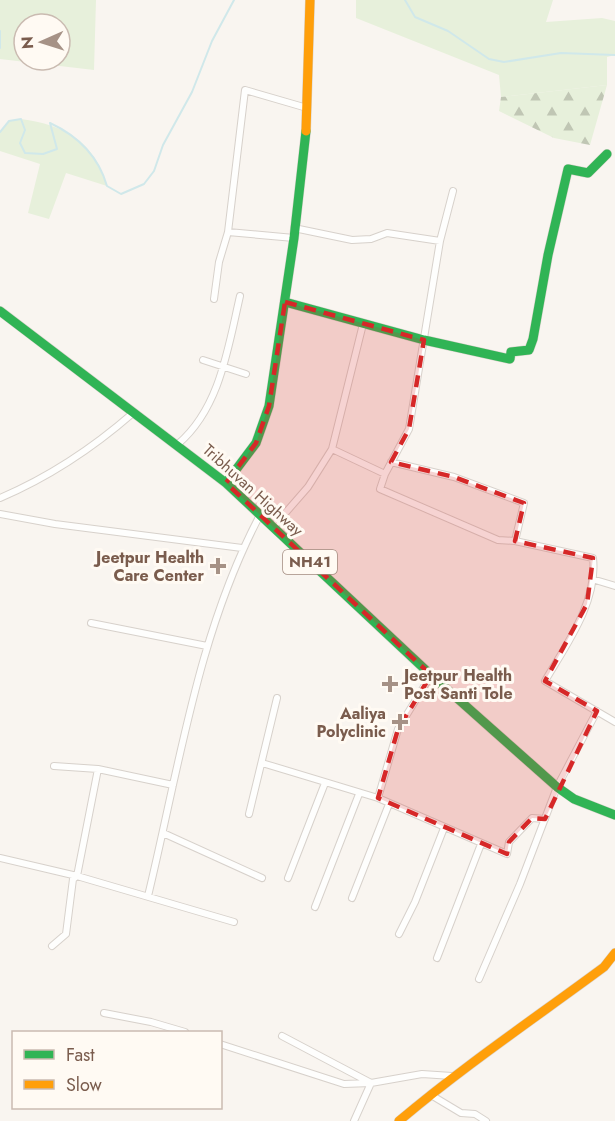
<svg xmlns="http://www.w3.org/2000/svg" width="615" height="1121" viewBox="0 0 615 1121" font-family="Jost,sans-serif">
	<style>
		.green { fill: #e7f0db; fill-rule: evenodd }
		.forest { fill: url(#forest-firs) }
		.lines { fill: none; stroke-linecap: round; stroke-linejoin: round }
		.stream { stroke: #d0e8ea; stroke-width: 2 }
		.street-casing { stroke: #d7d1cb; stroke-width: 8 }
		.fast-casing { stroke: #d9d2cb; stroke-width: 10 }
		.slow-casing { stroke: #d9d2cb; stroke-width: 10 }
		.street { stroke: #fefefd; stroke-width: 6 }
		.fast { stroke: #30b455; stroke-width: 9 }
		.slow { stroke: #ff9f0a; stroke-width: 9 }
		.marked { fill: #d62828; fill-opacity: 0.2; stroke: #d62828; stroke-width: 4.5; stroke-dasharray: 12 8; stroke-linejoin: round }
		.poi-dot { fill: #a69286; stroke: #fffaf3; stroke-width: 2 }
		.labels { text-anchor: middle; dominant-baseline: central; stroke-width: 6; stroke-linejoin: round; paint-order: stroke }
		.shield { fill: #fffaf3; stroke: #a28b7f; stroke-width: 1.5 }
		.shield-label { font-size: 15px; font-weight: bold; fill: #7a5c4d }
		.street-label { font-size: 16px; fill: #7a5c4d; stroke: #fffaf3 }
		.poi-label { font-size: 16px; font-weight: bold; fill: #7a5c4d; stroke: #fffaf3; text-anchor: end }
	</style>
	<defs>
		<pattern id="forest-firs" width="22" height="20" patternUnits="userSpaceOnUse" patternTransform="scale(1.5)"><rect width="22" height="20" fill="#e7f0db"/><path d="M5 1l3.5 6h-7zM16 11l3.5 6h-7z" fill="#c0c6b4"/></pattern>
	</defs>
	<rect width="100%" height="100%" fill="#f9f5f0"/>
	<path class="green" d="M0,0H96L94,70L0,59ZM24,24H60V60H24Z
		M356,0H553L546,22L602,18L615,21V55L607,57V85L501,97L499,75L356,18Z
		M21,119C65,125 94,141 107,186L66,173L49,219L28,213L40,164L0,151V132L9,121Z"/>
	<path class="forest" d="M607,85L590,145L554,138L499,111L501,97Z"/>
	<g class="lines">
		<path class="stream" d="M405,0L415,17L448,31L489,59L504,62L561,53L615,55
			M0,31V48
			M0,132L9,121L21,119L25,130L20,143L25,153L43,154L57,149L50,123C78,136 98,155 107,186L121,194L144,184L154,171L163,145L192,92L212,41L234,0"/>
		<g class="street-casing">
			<path id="street" d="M453,191L440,241L409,429L385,474L380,489L498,540L515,541
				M294,228L352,240L371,239L387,233L440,241
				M228,232L294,238
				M214,299L219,262L228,232L245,90L307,108
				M203,360L246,374
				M178,444C220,408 228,348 240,296
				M332,449L385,474
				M391,462L454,477L524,503L515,541L593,558C598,602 566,645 545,681L615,722
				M0,498C47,478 94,447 133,413
				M0,514L55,524L242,548
				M274,526L308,487L332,449L363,324
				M592,579L615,586
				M91,623L207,646
				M431,675L398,729L378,798L507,854L509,842L532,818L545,819
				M262,763L378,798
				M54,766L98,769L173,785
				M249,814L277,698
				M163,833L262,878
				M0,858L77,876L234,922
				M288,878L325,783
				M148,896C179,768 198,632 260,515
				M352,898L389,804
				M315,907L359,794
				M399,934L415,902L444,828
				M52,946L66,934L73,879L77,876L98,769
				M437,958L481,844
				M479,979L520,884L557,787L597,711
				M104,1013L151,1022L185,1032
				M282,1036L371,1083L354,1121
				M220,1044L344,1084L371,1083L422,1074L452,1076
				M431,1095L461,1113L475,1114L486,1121"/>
		</g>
		<g class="fast-casing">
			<path id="fast" d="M285,302L424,340L510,359L511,352L529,350L533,339L548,255L568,169L588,173L607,154
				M0,311L226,483L431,675L557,787L574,799L615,815
				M226,483L256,443L269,406L294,238L306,131"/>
		</g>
		<g class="slow-casing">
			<path id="slow" d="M306,131L310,0
				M399,1121C464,1066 535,1018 604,967L615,953"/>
		</g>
		<use href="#street" class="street"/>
		<use href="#fast" class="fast"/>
		<use href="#slow" class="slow"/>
	</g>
	<path class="marked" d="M285,302L424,340L409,429L391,462L454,477L524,503L515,541L593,558L587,604L545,681L597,711L545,819L532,818L509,842L507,854L378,798L398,729L431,675L226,483L256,443L269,406Z"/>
	<g class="poi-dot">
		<path d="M215 557h6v6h6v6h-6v6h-6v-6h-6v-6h6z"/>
		<path d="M387 675h6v6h6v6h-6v6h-6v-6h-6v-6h6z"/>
		<path d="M397 713h6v6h6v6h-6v6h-6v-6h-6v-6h6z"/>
	</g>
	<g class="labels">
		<rect class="shield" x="283" y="550" width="54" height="24" rx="4.5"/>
		<g class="shield-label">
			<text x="310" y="562">NH41</text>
		</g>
		<g class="street-label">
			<text transform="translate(253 490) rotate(42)">Tribhuvan Highway</text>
		</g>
		<g class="poi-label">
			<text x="204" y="557">Jeetpur Health<tspan x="204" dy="18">Care Center</tspan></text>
			<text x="404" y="675" text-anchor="start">Jeetpur Health<tspan x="404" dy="18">Post Santi Tole</tspan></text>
			<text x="386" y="713">Aaliya<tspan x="386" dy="18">Polyclinic</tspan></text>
		</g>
	</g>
	<rect x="12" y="1031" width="210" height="78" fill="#fffaf3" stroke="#cabbb1" stroke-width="1.5"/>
	<rect x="24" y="1050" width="30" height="9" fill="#30b455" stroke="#cabbb1" stroke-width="1.5"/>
	<text x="66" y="1061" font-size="18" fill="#7a5c4d">Fast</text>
	<rect x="24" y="1080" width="30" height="9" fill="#ff9f0a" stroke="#cabbb1" stroke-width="1.5"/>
	<text x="66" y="1091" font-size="18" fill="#7a5c4d">Slow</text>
	<g transform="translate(42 42) rotate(267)"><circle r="28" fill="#fffaf3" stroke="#cabbb1" stroke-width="1.5"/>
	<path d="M0-4.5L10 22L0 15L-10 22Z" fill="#a69286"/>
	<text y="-9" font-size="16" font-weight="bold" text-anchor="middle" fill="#7a5c4d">N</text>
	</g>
</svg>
